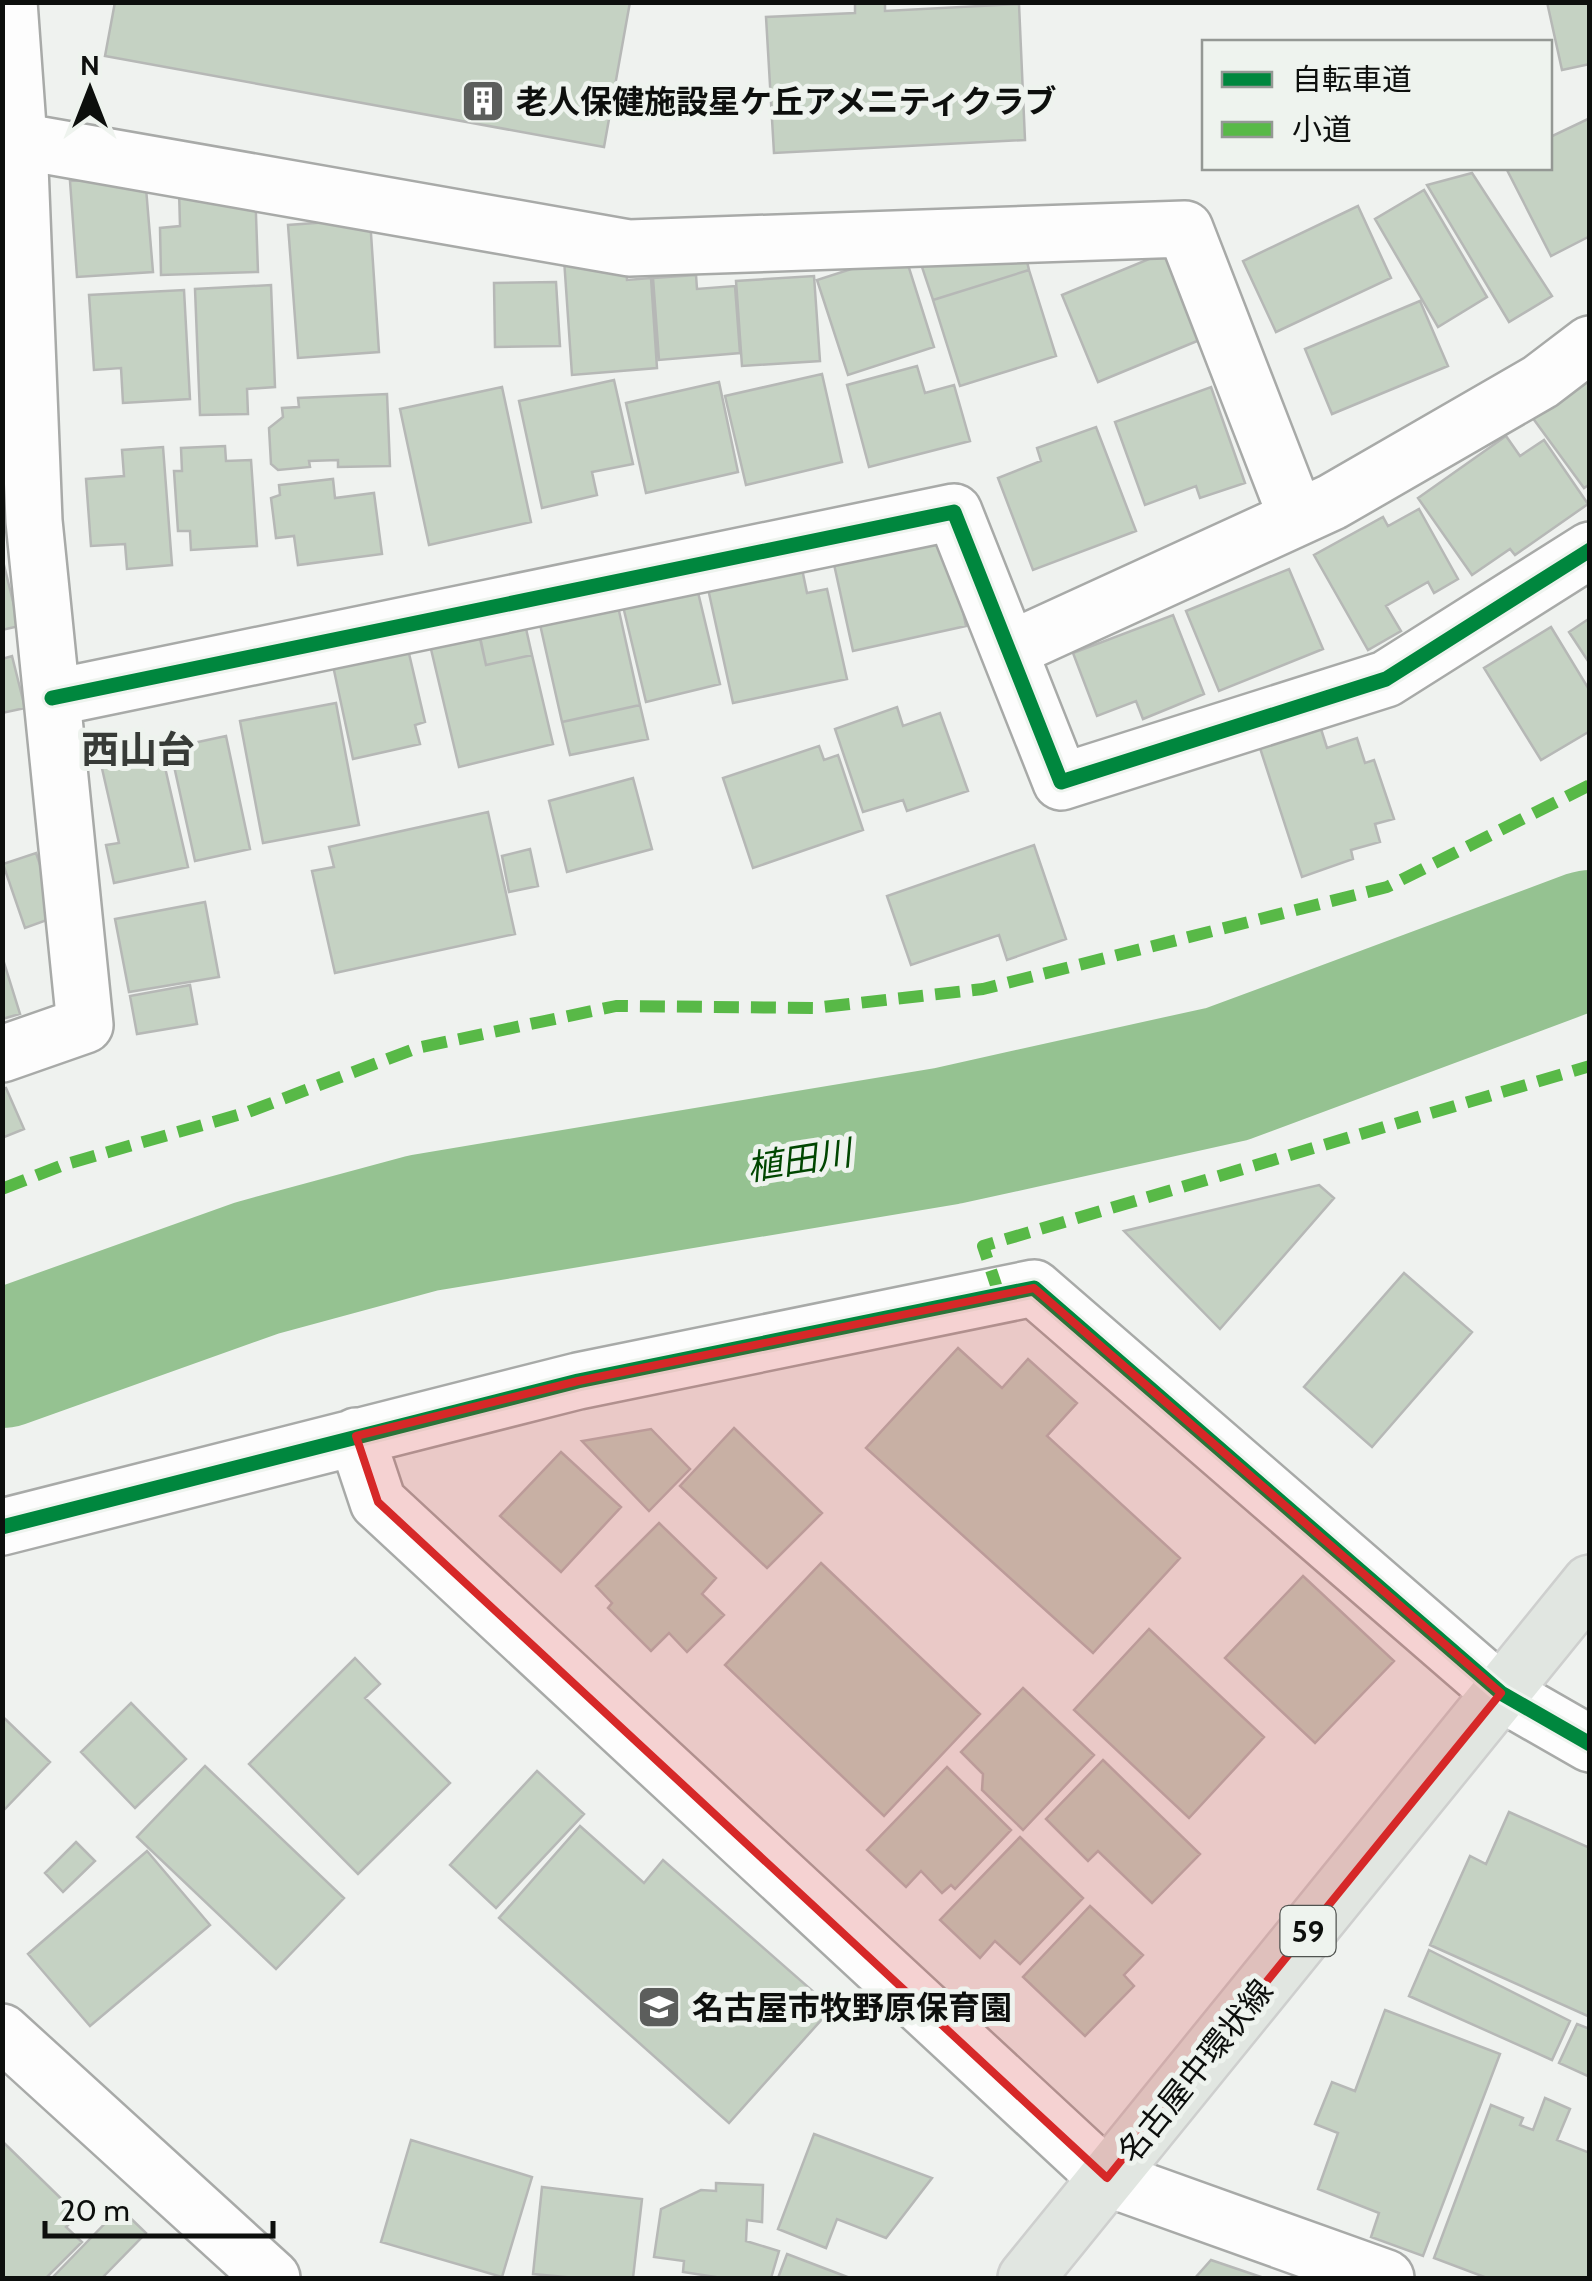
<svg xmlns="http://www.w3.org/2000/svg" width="1592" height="2281" viewBox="0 0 1592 2281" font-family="Cabin,'Noto Sans JP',sans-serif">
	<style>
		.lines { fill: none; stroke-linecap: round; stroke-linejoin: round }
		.river { stroke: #95c291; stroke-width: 138 }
		.building { fill: #c5d2c3; stroke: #b6b8b6; stroke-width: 2.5 }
		.minor-casing { stroke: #a8aaa8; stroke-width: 60 }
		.major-casing { stroke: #cecfce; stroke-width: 60 }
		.minor { stroke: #fdfdfd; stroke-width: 55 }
		.major { stroke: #e1e6e1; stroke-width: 55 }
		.quiet { stroke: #58b947; stroke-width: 12; stroke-dasharray: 25 12; stroke-linecap: butt }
		.cycleway-casing { stroke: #eef3ee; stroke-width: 21 }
		.cycleway { stroke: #00873e; stroke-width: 15 }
		.marked { fill: #d62828; fill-opacity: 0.2; stroke: #d62828; stroke-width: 8; stroke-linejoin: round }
		.labels { text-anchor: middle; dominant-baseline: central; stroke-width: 10; stroke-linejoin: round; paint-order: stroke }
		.shield { fill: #eef3ee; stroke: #505350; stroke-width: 2.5 }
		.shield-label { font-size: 30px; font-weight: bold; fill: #0d0f0d }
		.poi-label { font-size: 32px; font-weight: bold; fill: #0d0f0d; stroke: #eef3ee; text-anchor: start }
		.street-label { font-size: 32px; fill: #0d0f0d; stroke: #eef3ee }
		.water-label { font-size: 35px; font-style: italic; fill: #004600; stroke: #eef3ee }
		.quarter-label { font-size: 38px; font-weight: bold; fill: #373b37; stroke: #eef3ee }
	</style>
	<rect width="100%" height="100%" fill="#eff2ef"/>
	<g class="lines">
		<path class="river" d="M2,1359L257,1268L423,1223L947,1136L1227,1074L1590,939"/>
	</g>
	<path class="building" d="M115,2H630L604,147L105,56Z
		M855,2H885V11L1019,4L1025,140L774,153L766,17L855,13Z
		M1547,2H1590V64L1562,70Z
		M1590,118V236L1551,256L1506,168H1550V137Z
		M1472,173L1552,296L1509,322L1427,185Z
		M145,176L153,272L77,277L70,181Z
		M255,187L258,272L161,275L160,228L180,226L179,190Z
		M1424,190L1487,297L1438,327L1375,219Z
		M1358,206L1391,278L1276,332L1243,261Z
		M370,219L379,352L298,358L288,225Z
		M1023,244L1029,270L933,300L917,252Z
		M904,252L934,347L848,375L817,280Z
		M1166,252L1202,339L1098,382L1062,295Z
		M625,254L627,280L651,278L657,368L572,375L564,259Z
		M1029,270L1056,356L960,386L933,300Z
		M696,275L697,289L735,286L740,353L659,360L653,278Z
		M814,276L820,361L742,366L736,281Z
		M556,282L560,346L495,347L494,283Z
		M271,285L275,387L247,389L248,414L200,415L195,289Z
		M184,290L190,399L123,403L121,368L94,370L89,295Z
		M1420,301L1448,366L1332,414L1305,349Z
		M917,366L925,393L954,385L970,441L869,467L847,385Z
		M822,374L842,462L746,485L725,396Z
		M1590,375V484L1584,488L1532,417Z
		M614,380L633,464L592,472L597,495L542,508L519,401Z
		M719,382L738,472L646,493L626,403Z
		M502,387L531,522L429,545L400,409Z
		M1211,387L1245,483L1200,498L1196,486L1145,505L1115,422Z
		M387,394L390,466L338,467V460L309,461L310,467L278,470L271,464L269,428L283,417L282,408L299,407L298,398Z
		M1096,427L1136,531L1033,570L998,478L1041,461L1037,448Z
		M1506,436L1520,456L1544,440L1588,504L1515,555L1510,549L1472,575L1418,498Z
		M225,446L226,461L251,460L257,546L191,550L190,531H178L174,471H182L181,448Z
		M163,447L172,565L127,569L125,544L91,546L86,479L124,476L122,450Z
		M333,479L335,498L374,493L382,554L298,565L294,536L276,538L271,498L280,495L279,485Z
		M1419,509L1458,579L1434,593L1428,582L1386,606L1401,631L1368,650L1314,555L1383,517L1388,526Z
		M944,521L966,626L853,651L830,546Z
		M3,561L19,626L2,630Z
		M801,564L807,593L827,589L847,679L733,703L707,584Z
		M1289,569L1323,649L1219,691L1186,611Z
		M696,584L720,684L646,702L622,602Z
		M615,593L640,705L562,722L537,611Z
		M522,611L532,655L486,665L476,621Z
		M1173,615L1204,694L1143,719L1136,701L1097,716L1073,653Z
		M1590,618V664L1569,632Z
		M1551,627L1590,691V731L1541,760L1484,668Z
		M479,632L486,665L532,655L553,744L459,767L430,645Z
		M407,645L425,722L415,725L420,744L353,759L332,661Z
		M12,656L25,708L2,713V659Z
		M336,703L359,825L263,843L240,721Z
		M640,705L648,739L570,755L562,722Z
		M897,707L903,726L940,713L968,791L907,811L903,800L863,812L835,729Z
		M1321,729L1327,748L1357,738L1365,763L1374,760L1394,819L1375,824L1380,842L1351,850L1353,859L1302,877L1260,748Z
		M226,736L250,849L195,861L170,748Z
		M819,746L824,760L838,755L863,830L753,868L723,778Z
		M161,750L188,867L114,883L106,845L119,843L101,764Z
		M633,778L652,849L567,872L549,801Z
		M488,812L515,934L335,973L312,871L334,867L329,847Z
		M1034,845L1066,939L1007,960L999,935L911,965L887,896Z
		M530,849L538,886L509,892L502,856Z
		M36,853L58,916L25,928L3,864Z
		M205,902L219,977L129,992L115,919Z
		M2,956L20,1014L2,1019Z
		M190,985L197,1024L137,1034L130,996Z
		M6,1088L24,1129L2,1138V1089Z
		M1319,1185L1334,1198L1220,1329L1124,1231Z
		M1404,1273L1472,1332L1372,1447L1304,1387Z
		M958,1348L1002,1388L1028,1359L1077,1403L1047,1436L1180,1558L1093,1653L866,1448Z
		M734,1428L822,1513L767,1568L680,1486Z
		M651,1429L690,1469L649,1511L582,1441Z
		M561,1452L621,1507L561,1572L500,1516Z
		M659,1523L716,1578L702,1594L724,1615L687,1652L669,1633L651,1651L608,1608L612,1603L596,1586Z
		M821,1563L980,1714L884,1816L725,1665Z
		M1303,1576L1394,1661L1315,1743L1225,1658Z
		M1149,1629L1264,1737L1189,1818L1074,1710Z
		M355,1658L380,1684L365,1698L450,1783L358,1874L249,1764Z
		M1023,1688L1094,1755L1023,1830L982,1790L983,1774L961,1752Z
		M131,1703L186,1759L135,1808L81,1752Z
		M2,1716L50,1762L2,1812Z
		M1103,1760L1200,1854L1152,1903L1098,1851L1088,1861L1046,1819Z
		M205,1766L344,1898L276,1969L137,1837Z
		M947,1767L1011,1830L955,1889L951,1885L942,1893L921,1871L906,1887L867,1850Z
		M537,1771L584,1814L496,1908L450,1865Z
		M1509,1812L1590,1848V2017L1430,1945L1470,1856L1486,1864Z
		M580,1826L644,1883L663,1860L832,2008L729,2123L499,1918Z
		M1020,1837L1083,1898L1020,1964L995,1941L980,1958L940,1920Z
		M76,1842L95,1861L63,1892L45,1873Z
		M147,1851L210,1925L90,2026L28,1954Z
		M1090,1906L1143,1955L1124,1975L1134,1986L1085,2036L1023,1977Z
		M1429,1950L1570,2021L1552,2060L1409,1996Z
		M1385,2010L1500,2054L1423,2256L1371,2237L1379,2213L1318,2189L1338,2133L1315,2124L1332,2082L1355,2091Z
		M1577,2024L1590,2029V2077L1559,2063Z
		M1545,2098L1570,2109L1557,2140L1590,2153V2278H1487L1434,2258L1491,2105L1523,2118L1520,2125L1533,2130Z
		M814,2134L932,2178L886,2238L837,2219L826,2248L778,2229Z
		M411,2140L532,2177L502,2277L381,2242Z
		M2,2141L78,2215L66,2227L82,2242L46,2278H2Z
		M716,2183L763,2185L762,2222L747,2220L746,2241L779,2251L771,2278H722L683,2272L684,2261L654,2257L661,2209L701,2190L716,2191Z
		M542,2187L642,2199L633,2278H576L533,2274Z
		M120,2208L146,2233L102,2278H52Z
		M787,2254L850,2278H778Z
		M1211,2260L1264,2278H1195Z"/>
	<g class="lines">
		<g class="minor-casing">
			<path id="minor" d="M19,141L629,248L1185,229L1297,518
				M1009,650L1332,502L1540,382L1590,344
				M52,698L954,512L1061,782L1386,679L1590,550
				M2,1054L85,1025L34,521L19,141L9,2
				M356,1436L378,1502L1107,2178L1386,2278
				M2,1527L578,1381L1034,1288L1501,1693L1590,1744
				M2,2032L272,2278"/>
		</g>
		<g class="major-casing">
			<path id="major" d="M1026,2278L1590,1583"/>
		</g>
		<use href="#minor" class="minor"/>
		<use href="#major" class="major"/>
		<path class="quiet" d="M2,1189L63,1165L248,1112L417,1048L616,1006L814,1008L983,989L1387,887L1590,785
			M999,1294L983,1246L1590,1066"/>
		<g class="cycleway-casing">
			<path id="cycleway" d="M52,698L954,512L1061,782L1386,679L1590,550
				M2,1527L578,1381L1034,1288L1501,1693L1590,1744"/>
		</g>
		<use href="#cycleway" class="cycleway"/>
	</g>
	<path class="marked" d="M1034,1288L1501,1693L1107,2178L378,1502L356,1436L578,1381Z"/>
	<defs>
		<g id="building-square" transform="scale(2.25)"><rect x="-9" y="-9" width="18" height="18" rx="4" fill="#5c5e5c" stroke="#eef3ee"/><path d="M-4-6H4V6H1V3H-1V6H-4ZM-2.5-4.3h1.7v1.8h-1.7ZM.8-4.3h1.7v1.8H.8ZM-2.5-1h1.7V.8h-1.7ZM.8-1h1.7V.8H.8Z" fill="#fff"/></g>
		<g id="school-square" transform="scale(2.25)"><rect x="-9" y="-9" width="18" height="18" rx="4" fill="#5c5e5c" stroke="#eef3ee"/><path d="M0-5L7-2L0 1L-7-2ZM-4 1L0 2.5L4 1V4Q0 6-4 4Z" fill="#fff"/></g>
	</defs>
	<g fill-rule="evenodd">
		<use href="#building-square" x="483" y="101"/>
		<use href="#school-square" x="659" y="2007"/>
	</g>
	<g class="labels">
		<rect class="shield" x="1280.5" y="1906" width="55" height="50" rx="8"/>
		<g class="shield-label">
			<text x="1308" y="1931">59</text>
		</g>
		<g class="poi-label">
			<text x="516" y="101">老人保健施設星ケ丘アメニティクラブ</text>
			<text x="692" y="2007">名古屋市牧野原保育園</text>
		</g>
		<g class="street-label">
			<text transform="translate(1195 2071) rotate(-51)">名古屋中環状線</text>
		</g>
		<g class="water-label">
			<text transform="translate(799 1160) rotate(-9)">植田川</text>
		</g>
		<g class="quarter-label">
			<text x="138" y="749">西山台</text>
		</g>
	</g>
	<rect width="1592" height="2281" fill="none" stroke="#0d0f0d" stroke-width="10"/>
	<rect x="1202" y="40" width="350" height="130" fill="#eef3ee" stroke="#949894" stroke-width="2.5"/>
	<rect x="1222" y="72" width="50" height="15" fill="#00873e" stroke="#949894" stroke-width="2.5"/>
	<text x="1292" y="90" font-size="30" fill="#0d0f0d">自転車道</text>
	<rect x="1222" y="122" width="50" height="15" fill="#58b947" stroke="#949894" stroke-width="2.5"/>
	<text x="1292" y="140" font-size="30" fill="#0d0f0d">小道</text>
	<g transform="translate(90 90)" stroke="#eef3ee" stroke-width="8" paint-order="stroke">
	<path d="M0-8L18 38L0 25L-18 38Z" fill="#0d0f0d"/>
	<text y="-15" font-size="28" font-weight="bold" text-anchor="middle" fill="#0d0f0d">N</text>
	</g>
	<path d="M45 2221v15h228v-15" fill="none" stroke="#0d0f0d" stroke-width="5"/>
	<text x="60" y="2221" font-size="30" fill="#0d0f0d" stroke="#eef3ee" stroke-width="8" paint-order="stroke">20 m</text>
</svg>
